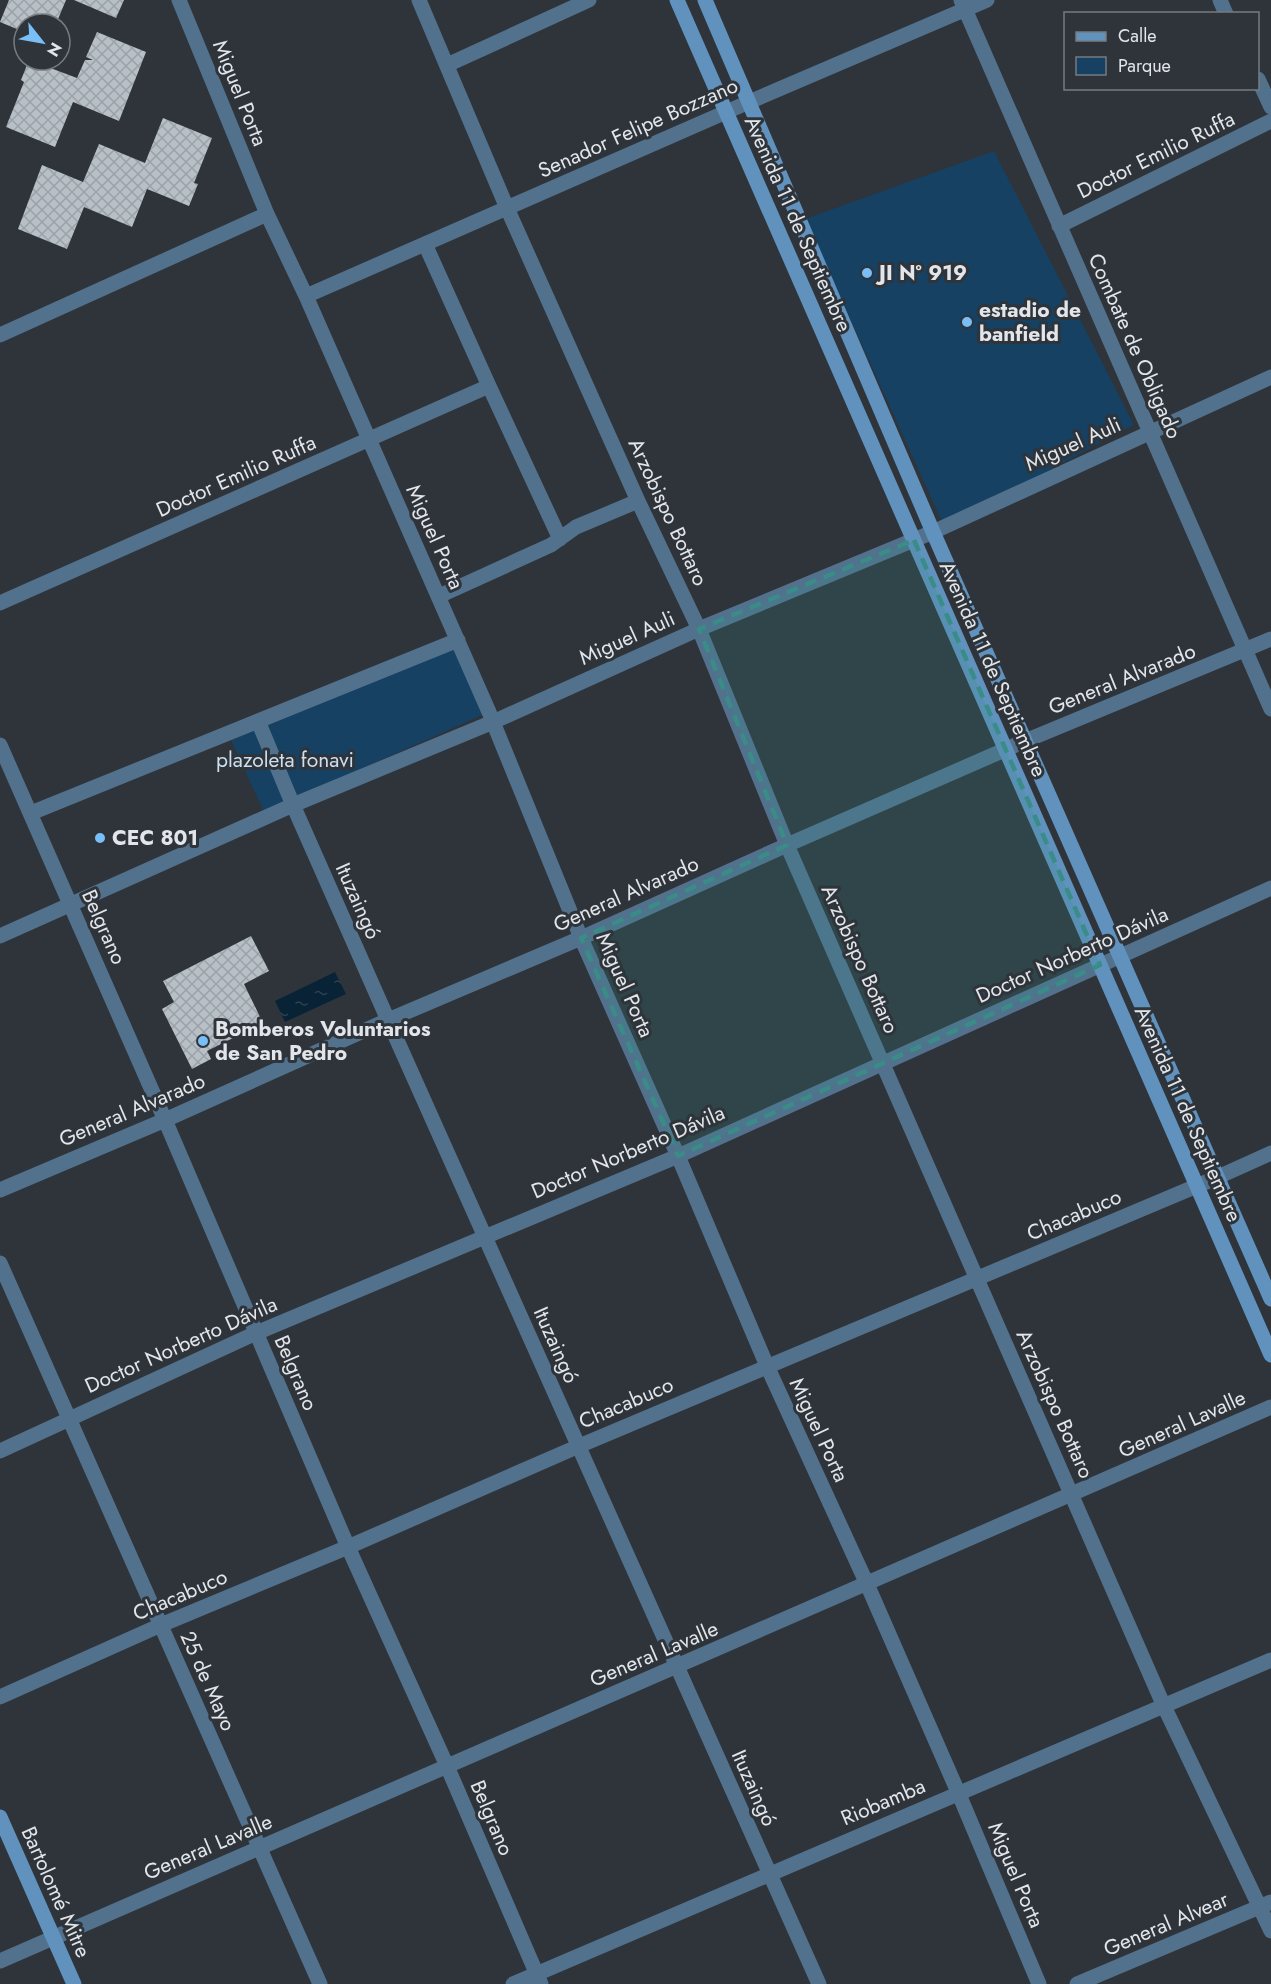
<svg xmlns="http://www.w3.org/2000/svg" width="1271" height="1984" viewBox="0 0 1271 1984" font-family="Jost,sans-serif">
	<style>
		.green { fill: #164163 }
		.water { fill: url(#water-ripples) }
		.building { fill: url(#building-cross-hatch) }
		.lines { fill: none; stroke-linecap: round; stroke-linejoin: round }
		.street { stroke: #52718c; stroke-width: 15 }
		.secondary { stroke: #6092bd; stroke-width: 15 }
		.marked { fill: #398c87; fill-opacity: 0.2; stroke: #398c87; stroke-width: 4.5; stroke-dasharray: 12 8; stroke-linejoin: round }
		.poi-dot { fill: #7abef8; stroke: #2e343a; stroke-width: 2 }
		.labels { text-anchor: middle; dominant-baseline: central; stroke-width: 6; stroke-linejoin: round; paint-order: stroke }
		.street-label { font-size: 21px; fill: #e2e6ea; stroke: #2e343a }
		.poi-label { font-size: 21px; font-weight: bold; fill: #e2e6ea; stroke: #2e343a; text-anchor: start }
		.park-label { font-size: 21px; fill: #ccdff0; stroke: #2e343a }
	</style>
	<defs>
		<pattern id="water-ripples" width="26" height="14" patternUnits="userSpaceOnUse" patternTransform="scale(1.5)"><rect width="26" height="14" fill="#082236"/><path d="M2 4q2-2 4 0t4 0M15 11q2-2 4 0t4 0" fill="none" stroke="#2c4253"/></pattern>
		<pattern id="building-cross-hatch" width="8" height="8" patternUnits="userSpaceOnUse" patternTransform="scale(1.5)"><rect width="8" height="8" fill="#b8c0c7"/><path d="M0 0l8 8M0 8l8-8" fill="none" stroke="#9ba1a7"/></pattern>
	</defs>
	<rect width="100%" height="100%" fill="#2e343a"/>
	<path class="green" d="M994,151L1134,425L944,526L805,219Z
		M453,645L489,712L264,812L231,740Z"/>
	<path class="water" d="M335,972L346,994L285,1022L275,1001Z"/>
	<path class="building" d="M9,0H66L56,24H24V32L0,22Z
		M74,0H124L116,18Z
		M97,32L146,52L119,121L73,102L55,147L6,127L24,82L21,80L29,60L77,78L85,60H93L86,57Z
		M163,118L212,138L194,183L198,184L189,206L147,189L132,227L84,207L67,249L18,229L42,165L83,182L99,144L145,163Z
		M251,936L269,971L244,984L263,1023L207,1051L211,1059L192,1069L162,1009L174,1002L163,981Z"/>
	<g class="lines">
		<path class="street" d="M179,0L267,214L306,296L489,712L581,938L678,1156L767,1366L867,1584L958,1792L1039,1984
			M419,0L507,208L638,501L699,629L787,845L1163,1704L1271,1931
			M961,0L1271,709
			M1220,0L1226,14
			M447,65L589,0
			M1258,79L1271,107
			M1059,226L1271,121
			M425,244L489,386L560,539
			M306,296L749,102L987,0
			M0,335L267,214
			M439,596L551,545L576,527L638,501
			M0,603L489,386
			M258,721L293,805L388,1020L819,1984
			M0,745L165,1120L348,1547L447,1766L541,1984
			M31,813L458,640
			M0,936L293,805L493,722L699,629L933,532L1271,377
			M0,1190L165,1120L388,1020L581,938L787,845L1025,741L1271,639
			M0,1263L320,1984
			M0,1451L256,1333L678,1156L1271,888
			M0,1697L161,1625L348,1547L579,1446L1218,1177L1271,1153
			M0,1961L1271,1407
			M513,1984L1271,1660
			M1077,1984L1271,1902"/>
		<path class="secondary" d="M677,0L1271,1355
			M705,0L933,532L1271,1299
			M0,1817L74,1984"/>
	</g>
	<path class="marked" d="M914,540L1100,965L678,1156L581,938L787,845L699,629Z"/>
	<g class="poi-dot">
		<circle cx="867" cy="273" r="6"/>
		<circle cx="967" cy="322" r="6"/>
		<circle cx="100" cy="838" r="6"/>
		<circle cx="203" cy="1041" r="6"/>
	</g>
	<g class="labels">
		<g class="street-label">
			<text transform="translate(240 93) rotate(68)">Miguel Porta</text>
			<text transform="translate(638 128) rotate(-24)">Senador Felipe Bozzano</text>
			<text transform="translate(1156 155) rotate(-26)">Doctor Emilio Ruffa</text>
			<text transform="translate(798 224) rotate(66)">Avenida 11 de Septiembre</text>
			<text transform="translate(1135 346) rotate(66)">Combate de Obligado</text>
			<text transform="translate(1073 444) rotate(-24)">Miguel Auli</text>
			<text transform="translate(236 476) rotate(-24)">Doctor Emilio Ruffa</text>
			<text transform="translate(668 512) rotate(65)">Arzobispo Bottaro</text>
			<text transform="translate(435 537) rotate(66)">Miguel Porta</text>
			<text transform="translate(627 638) rotate(-24)">Miguel Auli</text>
			<text transform="translate(993 669) rotate(66)">Avenida 11 de Septiembre</text>
			<text transform="translate(1122 679) rotate(-22)">General Alvarado</text>
			<text transform="translate(626 894) rotate(-24)">General Alvarado</text>
			<text transform="translate(358 901) rotate(66)">Ituzaingó</text>
			<text transform="translate(104 927) rotate(66)">Belgrano</text>
			<text transform="translate(1072 955) rotate(-24)">Doctor Norberto Dávila</text>
			<text transform="translate(860 959) rotate(66)">Arzobispo Bottaro</text>
			<text transform="translate(625 985) rotate(66)">Miguel Porta</text>
			<text transform="translate(132 1110) rotate(-23)">General Alvarado</text>
			<text transform="translate(1188 1114) rotate(66)">Avenida 11 de Septiembre</text>
			<text transform="translate(628 1152) rotate(-23)">Doctor Norberto Dávila</text>
			<text transform="translate(1074 1215) rotate(-23)">Chacabuco</text>
			<text transform="translate(181 1345) rotate(-24)">Doctor Norberto Dávila</text>
			<text transform="translate(556 1345) rotate(66)">Ituzaingó</text>
			<text transform="translate(296 1373) rotate(67)">Belgrano</text>
			<text transform="translate(626 1403) rotate(-23)">Chacabuco</text>
			<text transform="translate(1055 1404) rotate(66)">Arzobispo Bottaro</text>
			<text transform="translate(1182 1424) rotate(-24)">General Lavalle</text>
			<text transform="translate(819 1430) rotate(65)">Miguel Porta</text>
			<text transform="translate(180 1595) rotate(-23)">Chacabuco</text>
			<text transform="translate(654 1654) rotate(-23)">General Lavalle</text>
			<text transform="translate(208 1681) rotate(66)">25 de Mayo</text>
			<text transform="translate(754 1788) rotate(66)">Ituzaingó</text>
			<text transform="translate(883 1802) rotate(-23)">Riobamba</text>
			<text transform="translate(492 1818) rotate(67)">Belgrano</text>
			<text transform="translate(208 1847) rotate(-23)">General Lavalle</text>
			<text transform="translate(1016 1875) rotate(67)">Miguel Porta</text>
			<text transform="translate(56 1892) rotate(66)">Bartolomé Mitre</text>
			<text transform="translate(1166 1924) rotate(-23)">General Alvear</text>
		</g>
		<g class="poi-label">
			<text x="879" y="273">JI N° 919</text>
			<text x="979" y="310">estadio de<tspan x="979" dy="24">banfield</tspan></text>
			<text x="112" y="838">CEC 801</text>
			<text x="215" y="1029">Bomberos Voluntarios<tspan x="215" dy="24">de San Pedro</tspan></text>
		</g>
		<g class="park-label">
			<text x="285" y="760">plazoleta fonavi</text>
		</g>
	</g>
	<rect x="1064" y="12" width="195" height="78" fill="#2e343a" stroke="#767b80" stroke-width="1.5"/>
	<rect x="1076" y="32" width="30" height="9" fill="#6092bd" stroke="#767b80" stroke-width="1.5"/>
	<text x="1118" y="42" font-size="18" fill="#e2e6ea">Calle</text>
	<rect x="1076" y="57" width="30" height="18" fill="#164163" stroke="#767b80" stroke-width="1.5"/>
	<text x="1118" y="72" font-size="18" fill="#e2e6ea">Parque</text>
	<g transform="translate(42 42) rotate(121)"><circle r="28" fill="#2e343a" stroke="#767b80" stroke-width="1.5"/>
	<path d="M0-4.5L10 22L0 15L-10 22Z" fill="#7abef8"/>
	<text y="-9" font-size="16" font-weight="bold" text-anchor="middle" fill="#e2e6ea">N</text>
	</g>
</svg>
